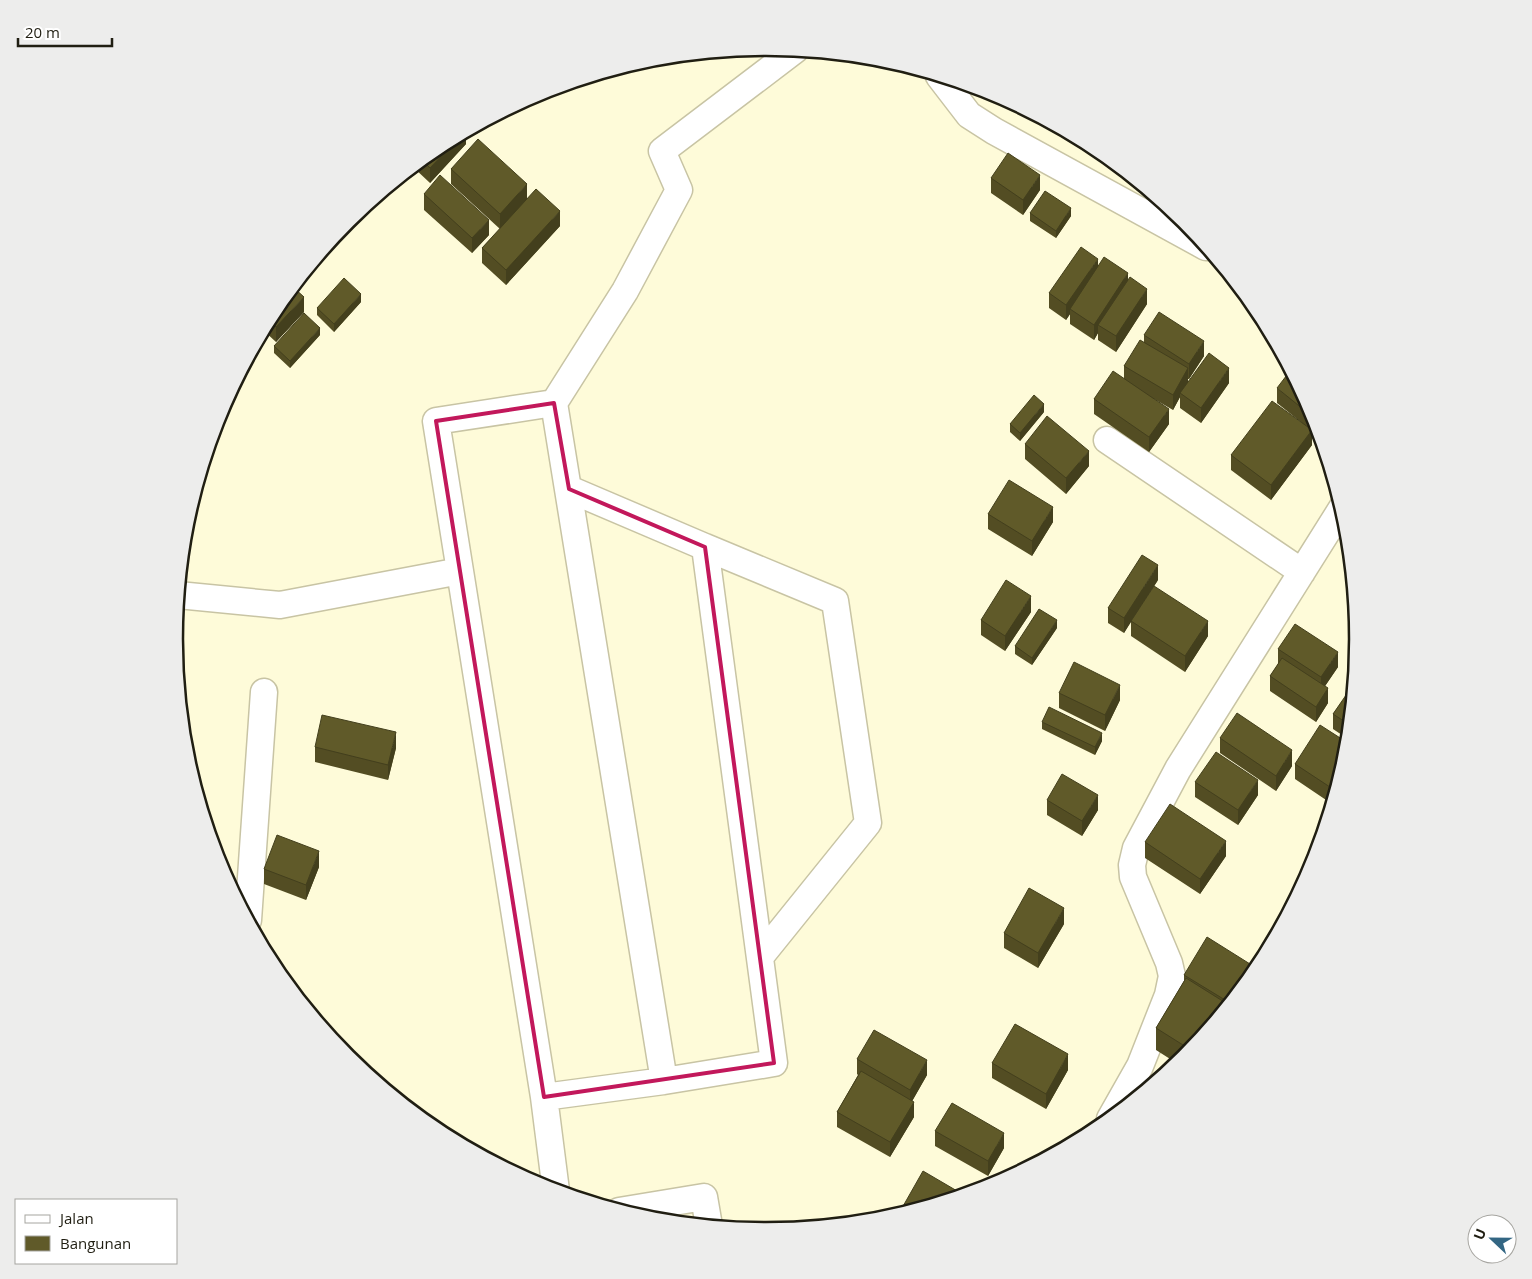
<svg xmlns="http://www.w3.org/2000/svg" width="1532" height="1279" viewBox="0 0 1532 1279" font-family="'Open Sans',sans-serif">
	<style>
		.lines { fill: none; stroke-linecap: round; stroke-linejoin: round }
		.minor-casing { stroke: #c8c4a4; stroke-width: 29 }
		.minor { stroke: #fff; stroke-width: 26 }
		.wall { fill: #534d23 }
		.shaded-wall { fill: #433f1d }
		.building { fill: #605a29; stroke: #433f1d }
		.marked { fill: none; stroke: #c2185b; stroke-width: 4; stroke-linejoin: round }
		.rim { fill: none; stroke: #201e12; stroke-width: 2.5 }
	</style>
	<rect width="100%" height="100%" fill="#fefbd9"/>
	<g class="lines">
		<g class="minor-casing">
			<path id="minor" d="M939,76L969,115L994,131L1206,247
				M554,403L625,291L679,190L662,151L795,50
				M1107,440L1302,572
				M569,489L705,547
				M460,571L544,1097
				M178,595L280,605L460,571L436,421L554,403L664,1081L544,1097L556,1191
				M248,920L264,692
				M664,1081L774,1063L705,547L835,601L868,823L760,957
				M1110,1119L1140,1066L1168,995L1172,976L1169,963L1133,877L1132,865L1136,848L1178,769L1342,508
				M619,1211L704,1197L709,1226"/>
		</g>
		<use href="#minor" class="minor"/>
	</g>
	<path class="wall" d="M466,132V144L430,183L413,167L437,147Z
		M451,169L527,198L560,226L506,285L482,263V248L500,229L451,184Z
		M991,178L1040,190L1023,215L991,193Z
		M424,194L489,235L472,253L424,210Z
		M1030,213L1071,216L1056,238L1030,221Z
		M1098,266L1128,281L1147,304L1116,352L1098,340V333L1094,340L1070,324V314L1066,320L1049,308V293Z
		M361,302L334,332L317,315V308Z
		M274,310L304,312L276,342L263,330Z
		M320,335L290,368L274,353V346Z
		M1144,335L1204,356L1189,379H1188V381L1229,383L1201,423L1180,408V397L1173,410L1154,399L1169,424L1149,452L1094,414V399L1124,379V366L1144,342Z
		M1277,388L1313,413L1319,433L1317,435L1312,431V445L1271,500L1231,470V455L1302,423L1277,403Z
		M1044,412L1020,441L1010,432V424Z
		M1025,444L1089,466L1066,494L1025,459Z
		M988,514L1053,522L1032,556L988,529Z
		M1158,580L1139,609L1208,636L1185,672L1131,636V621L1124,633L1108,623V608Z
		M1031,612L1005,651L981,635V620Z
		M1057,628L1032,665L1015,654V646Z
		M1278,649L1338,667L1325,686L1328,703L1316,722L1270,691V676L1278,664Z
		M1354,685L1348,739L1333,729V714Z
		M1059,693L1120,700L1105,731L1059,708Z
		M1042,722L1102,741L1095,755L1042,729Z
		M1220,738L1292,766L1276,791L1220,753Z
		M315,747L396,748L388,780L315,762Z
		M1347,755L1332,804L1295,779V764Z
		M1195,782L1258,795L1238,825L1195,797Z
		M1047,800L1098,810L1082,836L1047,815Z
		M1145,842L1226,856L1200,894L1145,858Z
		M319,867L306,900L264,884V869Z
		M1064,924L1038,968L1004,948V933Z
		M1258,969L1184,1058L1178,1064L1156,1050V1028L1184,981V975Z
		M857,1059L927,1075L912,1101L914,1117L890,1157L837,1127V1112L858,1075L857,1074Z
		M992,1063L1068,1070L1046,1109L992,1078Z
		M935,1131L1004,1148L988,1176L935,1146Z
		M964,1195L902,1214V1208Z"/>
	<path class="shaded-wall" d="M466,132V144L430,183V168L462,134Z
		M1040,175V190L1023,215V200Z
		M527,184V200L500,229V214Z
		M1071,208V216L1056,238V231Z
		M560,211V226L506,285V270Z
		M489,220V235L472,253V238Z
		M1098,259V274L1070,309V314L1066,320V305Z
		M1128,273V288L1098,325V333L1094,340V325Z
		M1147,289V304L1116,352V336Z
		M361,294V302L334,332V324Z
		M304,297V312L276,342V327Z
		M320,328V335L290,368V361Z
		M1204,341V356L1189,379V364Z
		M1188,368V384L1180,393V397L1173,410V395Z
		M1229,368V383L1201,423V408Z
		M1044,404V412L1020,441V433Z
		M1169,409V424L1149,452V437Z
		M1312,430V445L1271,500V485Z
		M1089,451V466L1066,494V478Z
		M1053,507V522L1032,556V541Z
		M1158,565V580L1124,633V618Z
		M1031,596V612L1005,651V636Z
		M1057,620V628L1032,665V658Z
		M1208,621V636L1185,672V656Z
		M1338,652V667L1321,692V677Z
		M1120,685V700L1105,731V715Z
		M1328,688V703L1316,722V707Z
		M396,732V748L388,780V765Z
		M1102,733V741L1095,755V747Z
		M1292,750V766L1276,791V776Z
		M1258,780V795L1238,825V810Z
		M1098,795V810L1082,836V821Z
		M1226,841V856L1200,894V879Z
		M319,851V867L306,900V885Z
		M1064,908V924L1038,968V953Z
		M1068,1054V1070L1046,1109V1094Z
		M927,1060V1075L910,1105V1090Z
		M914,1102V1117L890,1157V1142Z
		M1004,1133V1148L988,1176V1161Z"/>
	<path class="building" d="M462,134L430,168L422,160L437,147Z
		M478,139L527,184L500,214L451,169Z
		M1008,153L1040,175L1023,200L991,178Z
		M440,175L489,220L472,238L424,194Z
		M536,189L560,211L506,270L482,248Z
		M1045,191L1071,208L1056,231L1030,213Z
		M1081,247L1098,259L1066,305L1049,293Z
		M1104,257L1128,273L1094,325L1070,309Z
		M1130,277L1147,289L1116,336L1098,325Z
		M344,278L361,294L334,324L317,308Z
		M293,287L304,297L276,327L269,320L274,310Z
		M1159,312L1204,341L1189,364L1144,335Z
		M304,313L320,328L290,361L274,346Z
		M1140,340L1188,368L1173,395L1124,366Z
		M1209,353L1229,368L1201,408L1180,393Z
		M1113,371L1169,409L1149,437L1094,399Z
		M1290,371L1313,413L1314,418L1277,388Z
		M1034,395L1044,404L1020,433L1010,424Z
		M1272,401L1312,430L1271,485L1231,455Z
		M1047,416L1089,451L1066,478L1025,444Z
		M1009,480L1053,507L1032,541L988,514Z
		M1142,555L1158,565L1124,618L1108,608Z
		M1006,580L1031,596L1005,636L981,620Z
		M1154,586L1208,621L1185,656L1131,621Z
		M1039,609L1057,620L1032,658L1015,646Z
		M1295,624L1338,652L1321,677L1278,649Z
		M1282,658L1328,688L1316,707L1270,676Z
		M1074,662L1120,685L1105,715L1059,693Z
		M1353,685H1354L1350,725L1333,714Z
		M1049,707L1102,733L1095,747L1042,722Z
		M1237,713L1292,750L1276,776L1220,738Z
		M322,715L396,732L388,765L315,747Z
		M1320,725L1348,743L1347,755L1336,791L1295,764Z
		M1216,752L1258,780L1238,810L1195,782Z
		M1062,774L1098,795L1082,821L1047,800Z
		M1170,804L1226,841L1200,879L1145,842Z
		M277,835L319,851L306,885L264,869Z
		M1029,888L1064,908L1038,953L1004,933Z
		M1207,937L1258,969L1230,1003L1184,975Z
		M1186,978L1229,1005L1191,1050L1156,1028Z
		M1015,1024L1068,1054L1046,1094L992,1063Z
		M874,1030L927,1060L910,1090L857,1059Z
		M861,1071L914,1102L890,1142L837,1112Z
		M952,1103L1004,1133L988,1161L935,1131Z
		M923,1171L964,1195L908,1212L902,1208Z"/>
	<path class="marked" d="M554,403L569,489L705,547L774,1063L544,1097L436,421Z"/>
	<path d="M0 0H1532V1279H0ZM183 639a583 583 0 1 1 1166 0a583 583 0 1 1-1166 0Z" fill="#ededec" fill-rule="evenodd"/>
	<path class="rim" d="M183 639a583 583 0 1 1 1166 0a583 583 0 1 1-1166 0Z"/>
	<rect x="15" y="1199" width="162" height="65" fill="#ffffff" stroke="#a6a5a0"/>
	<rect x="25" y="1215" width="25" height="8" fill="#ffffff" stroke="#a6a5a0"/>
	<text x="60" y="1224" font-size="15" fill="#201e12">Jalan</text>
	<rect x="25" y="1236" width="25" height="15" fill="#605a29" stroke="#a6a5a0"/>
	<text x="60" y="1249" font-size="15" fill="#201e12">Bangunan</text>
	<g transform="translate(1492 1239) rotate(292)"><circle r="24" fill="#ffffff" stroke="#a6a5a0"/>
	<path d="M0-4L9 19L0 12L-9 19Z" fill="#336683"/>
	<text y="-8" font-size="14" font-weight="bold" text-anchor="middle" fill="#201e12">U</text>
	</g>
	<path d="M18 38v8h94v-8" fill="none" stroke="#201e12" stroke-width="2.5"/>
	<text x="25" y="38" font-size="15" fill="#201e12" stroke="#ffffff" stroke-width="4" paint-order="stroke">20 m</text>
</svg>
